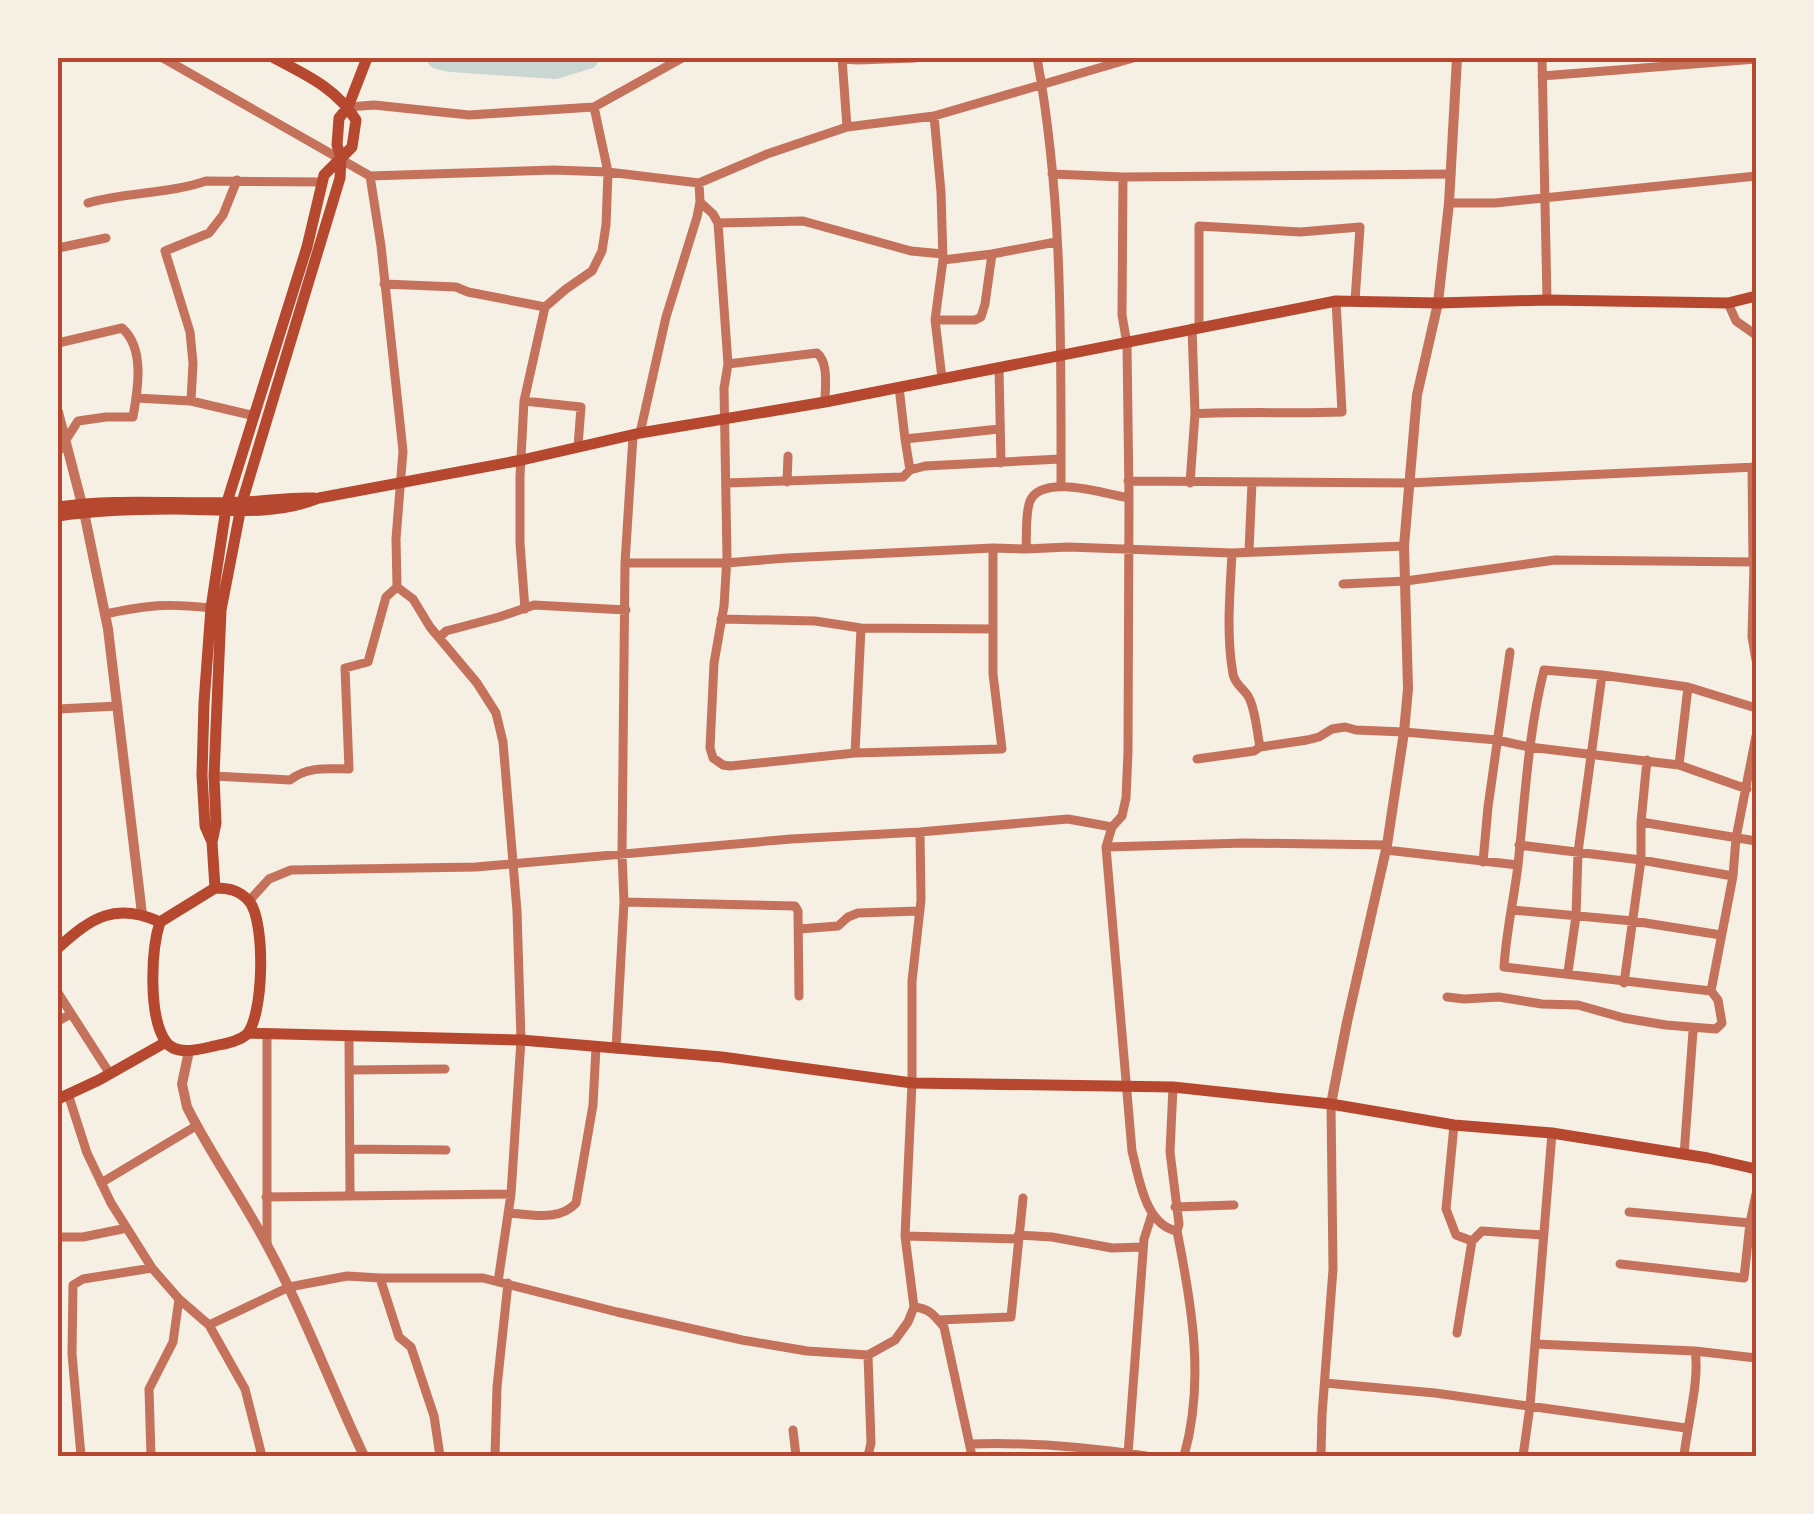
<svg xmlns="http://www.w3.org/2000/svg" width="1814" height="1514" viewBox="0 0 1814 1514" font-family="'Titillium Web',sans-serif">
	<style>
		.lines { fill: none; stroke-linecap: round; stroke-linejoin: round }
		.river { stroke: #c9d6d2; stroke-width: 22 }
		.minor { stroke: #c5725c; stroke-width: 9 }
		.tertiary { stroke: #c5725c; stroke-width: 10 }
		.secondary { stroke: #b5482f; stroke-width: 11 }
		.neatline { fill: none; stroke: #b5482f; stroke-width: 4 }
	</style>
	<rect width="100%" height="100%" fill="#f6efe4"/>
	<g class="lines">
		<path class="river" d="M438,58L451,61L555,68L588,58"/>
		<path class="minor" d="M163,58L370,176L554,170L608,172L699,183L767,154L847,127L934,116L1133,58
			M842,58L847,127
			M1037,58C1063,198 1061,343 1061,485
			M1542,58L1547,300
			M842,59L858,60L915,58
			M1542,76L1756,59
			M348,107L374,105L469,115L594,107L682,58
			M934,116L941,192L943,260L935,320L942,378
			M1052,174L1123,177L1451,174
			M1123,177L1122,315L1127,344L1129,498L1128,752L1126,798L1122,816L1112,827L1106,847L1132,1151C1139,1178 1145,1225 1177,1231
			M700,202L713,214L718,223L728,364L724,388L727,557L724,606L714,663L710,748L713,758L723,765L730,766L855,753L1002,749L993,674V548
			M88,203C127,192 168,194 206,181L322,182
			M1449,203H1495L1756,176
			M718,223L803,221L911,251L943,254
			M58,248L106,238
			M992,254L1056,242
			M384,284L456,287L468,292L545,307
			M1728,303L1736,321L1756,335
			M935,320H975L981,317L985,304L992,254L943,260
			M1199,327V226L1300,232L1360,227L1355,301
			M58,343L122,328C145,348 138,389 133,417H106L78,421L58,452
			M728,364L817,353C829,363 825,387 825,402
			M999,368L1001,463
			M899,387L905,439
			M136,398L191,401L255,416
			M191,401L193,363L190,332L165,251L209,233L223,215L237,180
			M524,401L581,407L578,446
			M1195,414C1244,411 1292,414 1342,412L1336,301
			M640,433L666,317L697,217L700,202L699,183
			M1752,467L1753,562
			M910,470L905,439L999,429
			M1128,481L1409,483L1756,467
			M787,482L788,456
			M726,483L903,477L910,470L925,466L1061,459
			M1190,483L1195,414L1192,328
			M1026,549C1027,535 1025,514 1030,501C1042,473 1106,494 1129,498
			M1249,551L1252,482
			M1754,562L1752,637L1756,660
			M625,563H726L787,558L993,548L1026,549L1068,547L1232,553L1404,546
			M1343,584L1406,581L1555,560L1756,562
			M397,587L413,599L430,627L477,683L496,713L503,742L517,911L521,1040L511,1194L498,1282
			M525,609L520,543V476L524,401L545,307L566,289L592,271L602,251L606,225L608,172L594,107
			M105,614C148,605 166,603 211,608
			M721,619L815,621L861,628L993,629
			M439,638L446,631L499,617L534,605L626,610
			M58,709L118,706
			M1260,747L1307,740L1319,737L1332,729L1345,727L1356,730L1404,732L1497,740L1529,747L1679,765L1747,789
			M855,753L861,628
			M1197,759L1254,751L1260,747C1257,732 1256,714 1250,700C1246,689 1235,686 1233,674C1226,635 1230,593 1232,553
			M1679,765L1688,687
			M214,776L290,780C308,766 327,769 349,769L345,668L368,662L386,597L397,587L396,539L403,451L381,246L370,176
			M1641,822L1756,841
			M1519,845L1641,860L1733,876
			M1106,847L1245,843L1387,845
			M1386,850L1518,865
			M1483,862L1488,807L1510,652
			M249,901L269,879L291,870L476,867L791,839L920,832L1068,819L1112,827
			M624,902L795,906L798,911L799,996
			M1512,910L1633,921L1721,935
			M799,929L838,926L848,917L858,913L920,911
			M1568,972L1576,916L1578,852L1602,675
			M1624,983L1641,860V822L1647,760
			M1711,991L1504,967C1506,932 1514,899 1518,865C1525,799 1528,734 1544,670L1602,675L1688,687L1756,708
			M58,993L110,1074
			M1447,997L1464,999L1499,997L1542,1004L1578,1005L1624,1018L1666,1025L1716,1029L1722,1023L1718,1000L1711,991L1733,876L1736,838L1756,736
			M58,1021L71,1014
			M349,1037L350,1195
			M616,1049L624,902L622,854L625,563L633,436
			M349,1070L445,1069
			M1173,1087L1170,1152L1179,1224L1177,1231C1192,1306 1205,1382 1184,1456
			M68,1094L87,1153L111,1203L152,1268L179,1299L209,1325L245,1389L262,1456
			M1454,1125L1446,1209L1456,1235L1472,1241
			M350,1149L446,1150
			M1684,1155L1693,1031L1696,1028
			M101,1183L196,1126
			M266,1197L511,1194
			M1175,1207L1234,1205
			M1629,1212L1750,1223
			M508,1213C531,1214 559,1222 576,1203L593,1105L596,1047
			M1018,1235L1052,1237L1112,1248L1143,1247
			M905,1236L1018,1239
			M58,1237H83L127,1228
			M267,1244V1034
			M1620,1264L1744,1278L1750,1223L1756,1194
			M380,1278L399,1337L411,1347L434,1416L440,1456
			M914,1307C929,1308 934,1315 944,1327L972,1456
			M938,1320L1011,1317L1023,1198
			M209,1325L289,1287L347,1276L380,1278H483L617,1312L742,1340L807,1351L868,1355L895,1340L908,1322L914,1307L905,1236L912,1083V981L921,900L920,832
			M1457,1333L1472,1241L1482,1231L1543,1235
			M1535,1344L1695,1351L1756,1358
			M1325,1383L1435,1393L1686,1428
			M793,1430L796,1456
			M970,1444C1029,1442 1087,1447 1146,1456
			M1128,1454L1144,1239L1152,1214
			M81,1456L72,1354L73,1285L83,1279L152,1268
			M151,1456L149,1389L173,1342L179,1299
			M495,1456L497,1387L508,1283
			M868,1456L871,1443L868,1355
			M1321,1456L1322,1415L1333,1269L1331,1104
			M1523,1456L1530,1406L1552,1133
			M1684,1456C1687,1426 1700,1379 1695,1351"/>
		<path class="tertiary" d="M58,412L84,512L108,629L142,914
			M189,1051L182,1084L187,1107C211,1155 243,1199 268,1247C305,1315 331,1387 364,1456
			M1331,1104L1347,1022L1387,845L1404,732L1408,689L1404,546L1417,395L1438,303L1449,203L1457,58"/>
		<path class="secondary" d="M58,507C120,498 182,505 244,502C268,501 291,497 314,498
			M58,516C96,510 135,509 173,509C222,509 272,517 319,498L522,460L640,433L825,402L1336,301L1438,303L1547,300L1728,303L1756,296
			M212,842L205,826L202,775L204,703L211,608L227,502L307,247L324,175L352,147L356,120C336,88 306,75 274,58
			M215,888L212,842L216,823L214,776L221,610L242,502L340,178L341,158L337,145L339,118L348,107L367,58
			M215,888C229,888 239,890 249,901C266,921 264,1018 246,1035C236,1043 221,1044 210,1047C197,1050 175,1055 166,1042C148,1017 151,950 160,922Z
			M58,948C92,917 115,902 160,922
			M249,1033L521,1040L722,1057L912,1083L1173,1087L1331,1104L1454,1125L1552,1133L1708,1158L1756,1169
			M58,1099L99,1080L166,1042"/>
	</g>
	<rect width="1814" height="1514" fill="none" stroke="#f6efe4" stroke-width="120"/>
	<rect x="60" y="60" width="1694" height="1394" class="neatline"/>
</svg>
